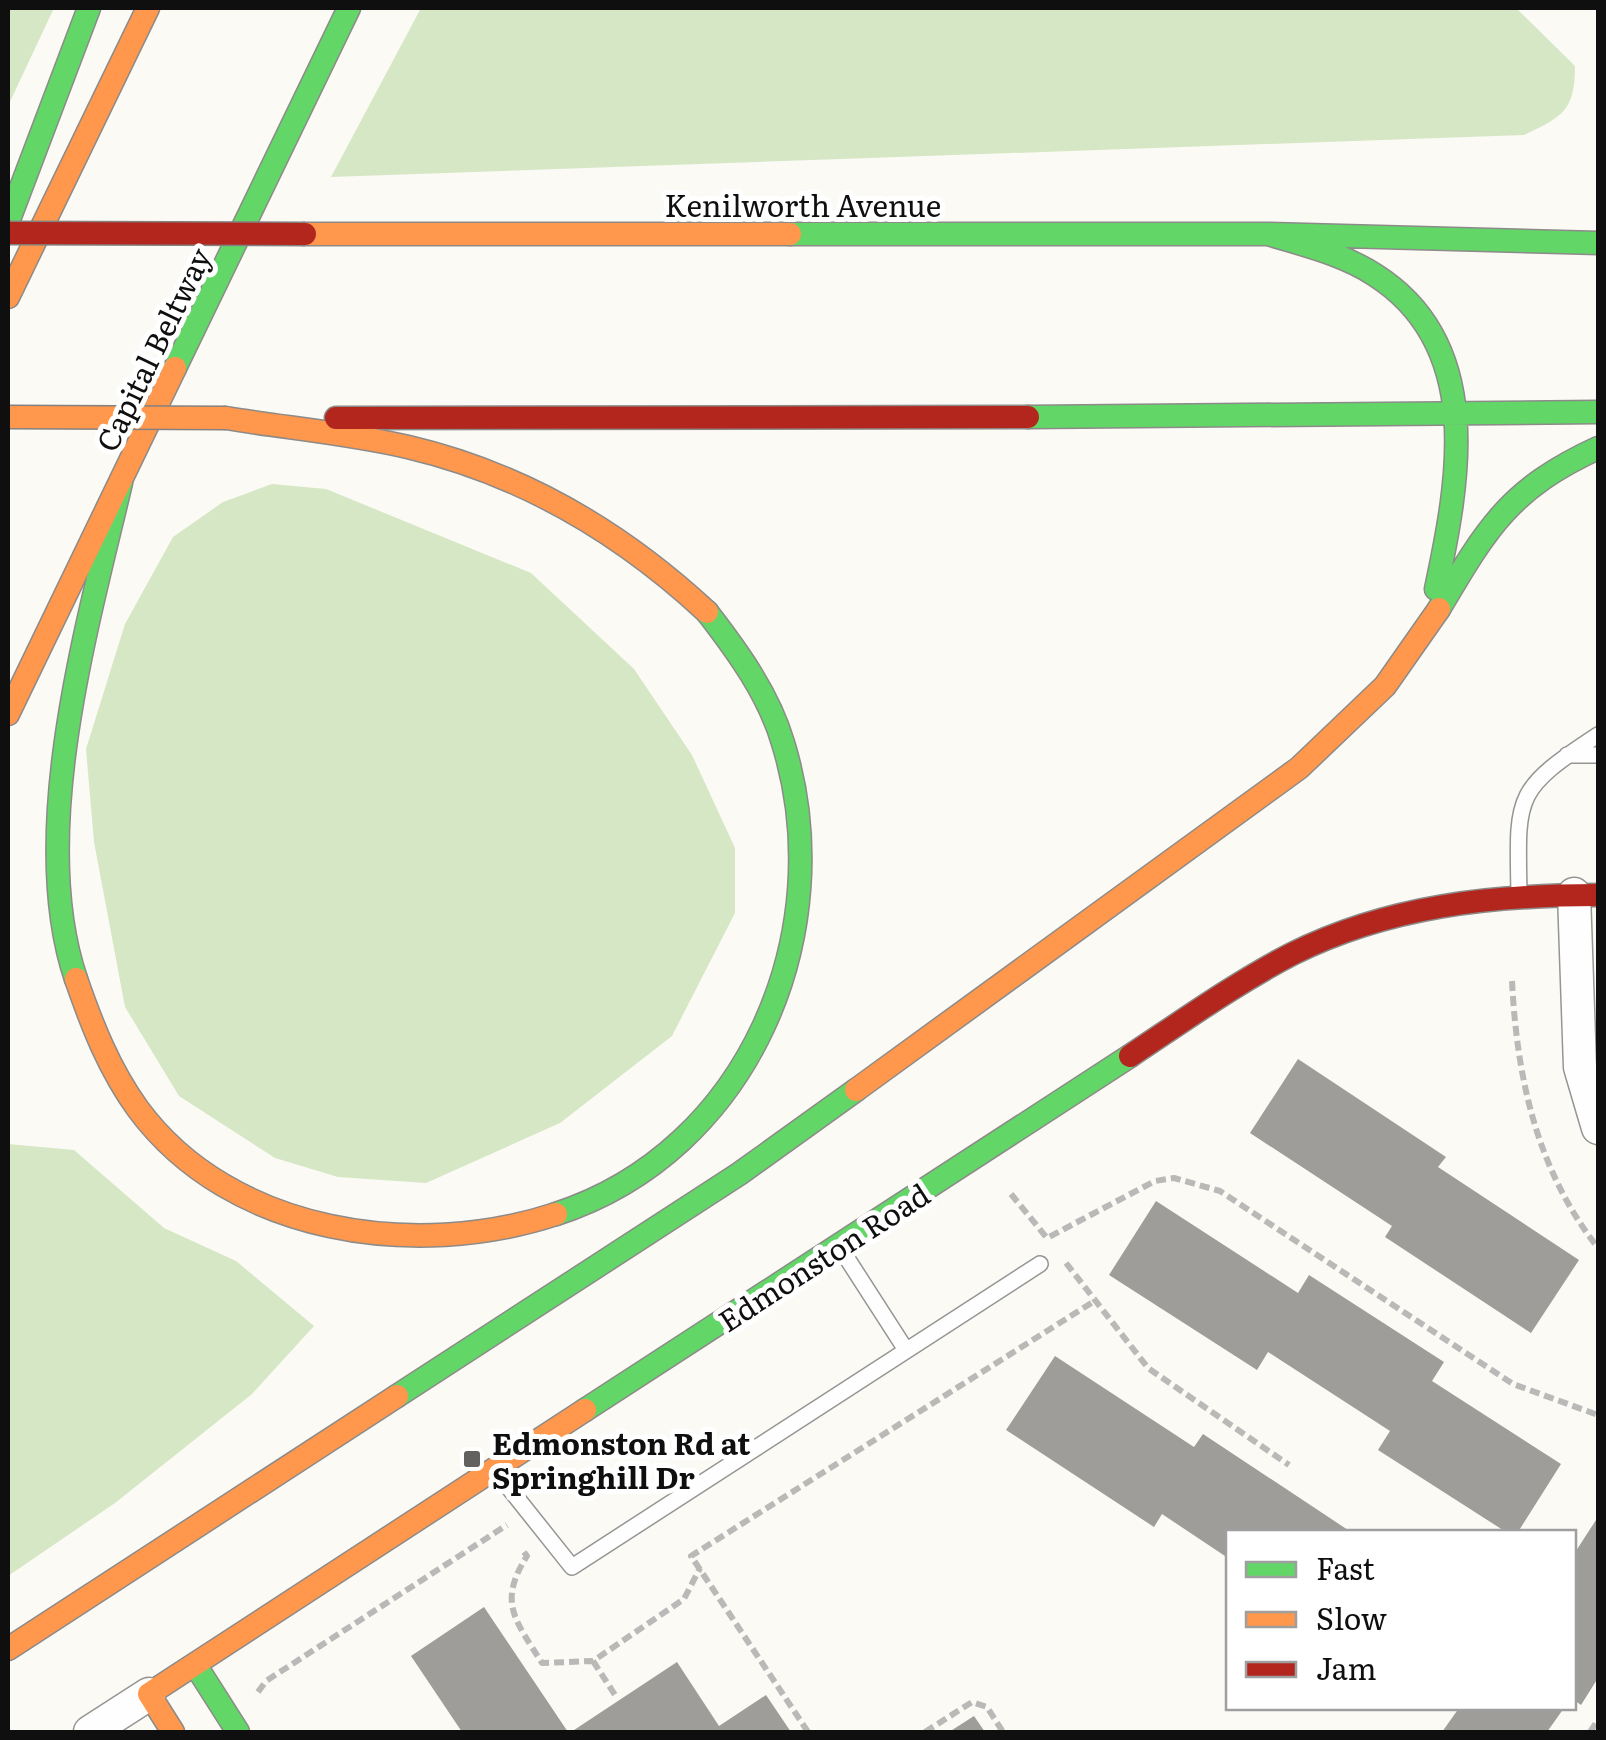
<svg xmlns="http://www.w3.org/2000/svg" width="1606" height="1740" viewBox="0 0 1606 1740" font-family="Literata,serif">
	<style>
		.forest { fill: #d6e7c5 }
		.building { fill: #9f9d9a }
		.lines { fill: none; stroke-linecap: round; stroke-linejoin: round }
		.lane-casing { stroke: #959593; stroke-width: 18 }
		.street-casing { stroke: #959593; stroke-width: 35 }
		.fast-casing { stroke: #8c8b89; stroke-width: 25 }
		.slow-casing { stroke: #8c8b89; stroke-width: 25 }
		.jam-casing { stroke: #8c8b89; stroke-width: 25 }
		.path { stroke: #b9b9b8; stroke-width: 6; stroke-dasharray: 10 5; stroke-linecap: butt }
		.lane { stroke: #fefefe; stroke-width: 15 }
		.street { stroke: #fefefe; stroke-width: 32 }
		.fast { stroke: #63d668; stroke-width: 22 }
		.slow { stroke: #ff974d; stroke-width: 22 }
		.jam { stroke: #b3261e; stroke-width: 22 }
		.slow-bridge-casing { stroke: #838280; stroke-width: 25; stroke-linecap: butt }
		.jam-bridge-casing { stroke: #838280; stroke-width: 25; stroke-linecap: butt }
		.slow-bridge { stroke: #ff974d; stroke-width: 22 }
		.jam-bridge { stroke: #b3261e; stroke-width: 22 }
		.poi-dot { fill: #626160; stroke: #fff; stroke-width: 4 }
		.labels { text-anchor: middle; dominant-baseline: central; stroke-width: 10; stroke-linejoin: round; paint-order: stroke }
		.street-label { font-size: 30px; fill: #0f0f0f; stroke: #fff }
		.poi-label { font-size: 30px; font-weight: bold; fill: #0f0f0f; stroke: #fff; text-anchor: start }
	</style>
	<rect width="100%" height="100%" fill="#fbfaf5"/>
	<path class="forest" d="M8,8H54L8,106Z
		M421,8H1516L1575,66C1575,111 1562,117 1524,135L331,177Z
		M272,484L326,489L531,573L634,669L692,755L735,848V913L672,1036L560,1123L426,1183L338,1177L275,1158L179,1096L125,1007L94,842L86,749L125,624L173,537L223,502Z
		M8,1144L74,1150L164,1228L236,1261L314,1326L252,1394L115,1503L8,1576Z"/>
	<path class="building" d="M1298,1059L1446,1157L1438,1167L1579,1260L1531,1333L1385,1237L1392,1226L1250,1133Z
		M1156,1201L1298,1293L1309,1275L1444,1362L1432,1381L1561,1464L1518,1532H1506L1378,1450L1390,1431L1268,1352L1257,1370L1109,1275Z
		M1055,1356L1194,1447L1203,1434L1351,1532H1228V1558L1162,1514L1154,1527L1006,1430Z
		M1596,1520L1598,1678L1581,1705L1574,1700V1554Z
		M484,1607L568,1732H462L411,1656Z
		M677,1662L719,1726L766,1695L791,1732H571Z
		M1459,1708H1564L1547,1732H1442Z
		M974,1716L985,1732H949Z"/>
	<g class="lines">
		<g class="lane-casing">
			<path id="lane" d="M1567,755H1598
				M1519,893C1517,795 1514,790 1598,735
				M841,1249L906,1350
				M497,1473L572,1567L1040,1264"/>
		</g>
		<g class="street-casing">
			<path id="street" d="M1574,894L1580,1067L1598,1128
				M90,1732L149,1694"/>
		</g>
		<g class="fast-casing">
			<path id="fast" d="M8,222L89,8
				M790,234H1268L1598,243
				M1268,234C1304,245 1343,254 1375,275C1485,345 1459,481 1436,589
				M175,368L349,8
				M1028,417L1598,412
				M1439,609C1487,528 1509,489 1598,448
				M76,979C27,835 87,627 121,483
				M556,1214C750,1151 841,931 783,743C769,695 738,652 707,612
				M397,1396L739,1174L856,1090
				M585,1410L1130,1056
				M196,1666L238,1732"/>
		</g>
		<g class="slow-casing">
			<path id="slow" d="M305,234H790
				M8,297L148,8
				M226,418C287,428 348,433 408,447C523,474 622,533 707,612
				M8,714L175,368
				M76,979C92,1025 109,1069 138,1109C231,1235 417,1260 556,1214
				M856,1090L1299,768L1385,686L1439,609
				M8,1649L397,1396
				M173,1732L149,1694L585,1410"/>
		</g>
		<g class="jam-casing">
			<path id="jam" d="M336,418L1028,417
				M1130,1056C1183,1021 1236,983 1292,954C1388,906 1492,895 1598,895"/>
		</g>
		<path class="path" d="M1512,981C1517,1079 1537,1170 1598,1248
			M1011,1194L1047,1238L1155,1181L1174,1178L1220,1191L1513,1384L1598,1415
			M1066,1263L1148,1368L1289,1465
			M524,1552L527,1556C497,1603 516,1621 542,1663L593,1661L684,1599L700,1568
			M593,1661L617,1698
			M258,1692L266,1681L507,1525
			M808,1732L691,1556L1096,1300
			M925,1732L972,1702L987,1707L1003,1732
			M1590,1732L1598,1720"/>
		<use href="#lane" class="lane"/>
		<use href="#street" class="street"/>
		<use href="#fast" class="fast"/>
		<use href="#slow" class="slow"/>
		<use href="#jam" class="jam"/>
		<g class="slow-bridge-casing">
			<path id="slow-bridge" d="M8,417L226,418"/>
		</g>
		<g class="jam-bridge-casing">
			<path id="jam-bridge" d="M8,233L305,234"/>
		</g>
		<use href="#slow-bridge" class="slow-bridge"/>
		<use href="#jam-bridge" class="jam-bridge"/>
	</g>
	<rect class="poi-dot" x="462" y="1449" width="20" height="20" rx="5"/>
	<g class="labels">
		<g class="street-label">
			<text x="803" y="204">Kenilworth Avenue</text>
			<text transform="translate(152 349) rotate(-64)">Capital Beltway</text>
			<text transform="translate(823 1256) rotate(-33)">Edmonston Road</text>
		</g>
		<g class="poi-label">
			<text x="492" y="1442">Edmonston Rd at<tspan x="492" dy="34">Springhill Dr</tspan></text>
		</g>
	</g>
	<rect width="1606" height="1740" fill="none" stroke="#0f0f0f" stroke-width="20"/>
	<rect x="1226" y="1530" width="350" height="180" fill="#ffffff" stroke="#9f9f9f" stroke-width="2.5"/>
	<rect x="1246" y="1562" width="50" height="15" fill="#63d668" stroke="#9f9f9f" stroke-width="2.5"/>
	<text x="1316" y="1580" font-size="30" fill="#0f0f0f">Fast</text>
	<rect x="1246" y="1612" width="50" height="15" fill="#ff974d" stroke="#9f9f9f" stroke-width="2.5"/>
	<text x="1316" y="1630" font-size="30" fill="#0f0f0f">Slow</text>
	<rect x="1246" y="1662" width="50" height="15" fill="#b3261e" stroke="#9f9f9f" stroke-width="2.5"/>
	<text x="1316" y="1680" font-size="30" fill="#0f0f0f">Jam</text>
</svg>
